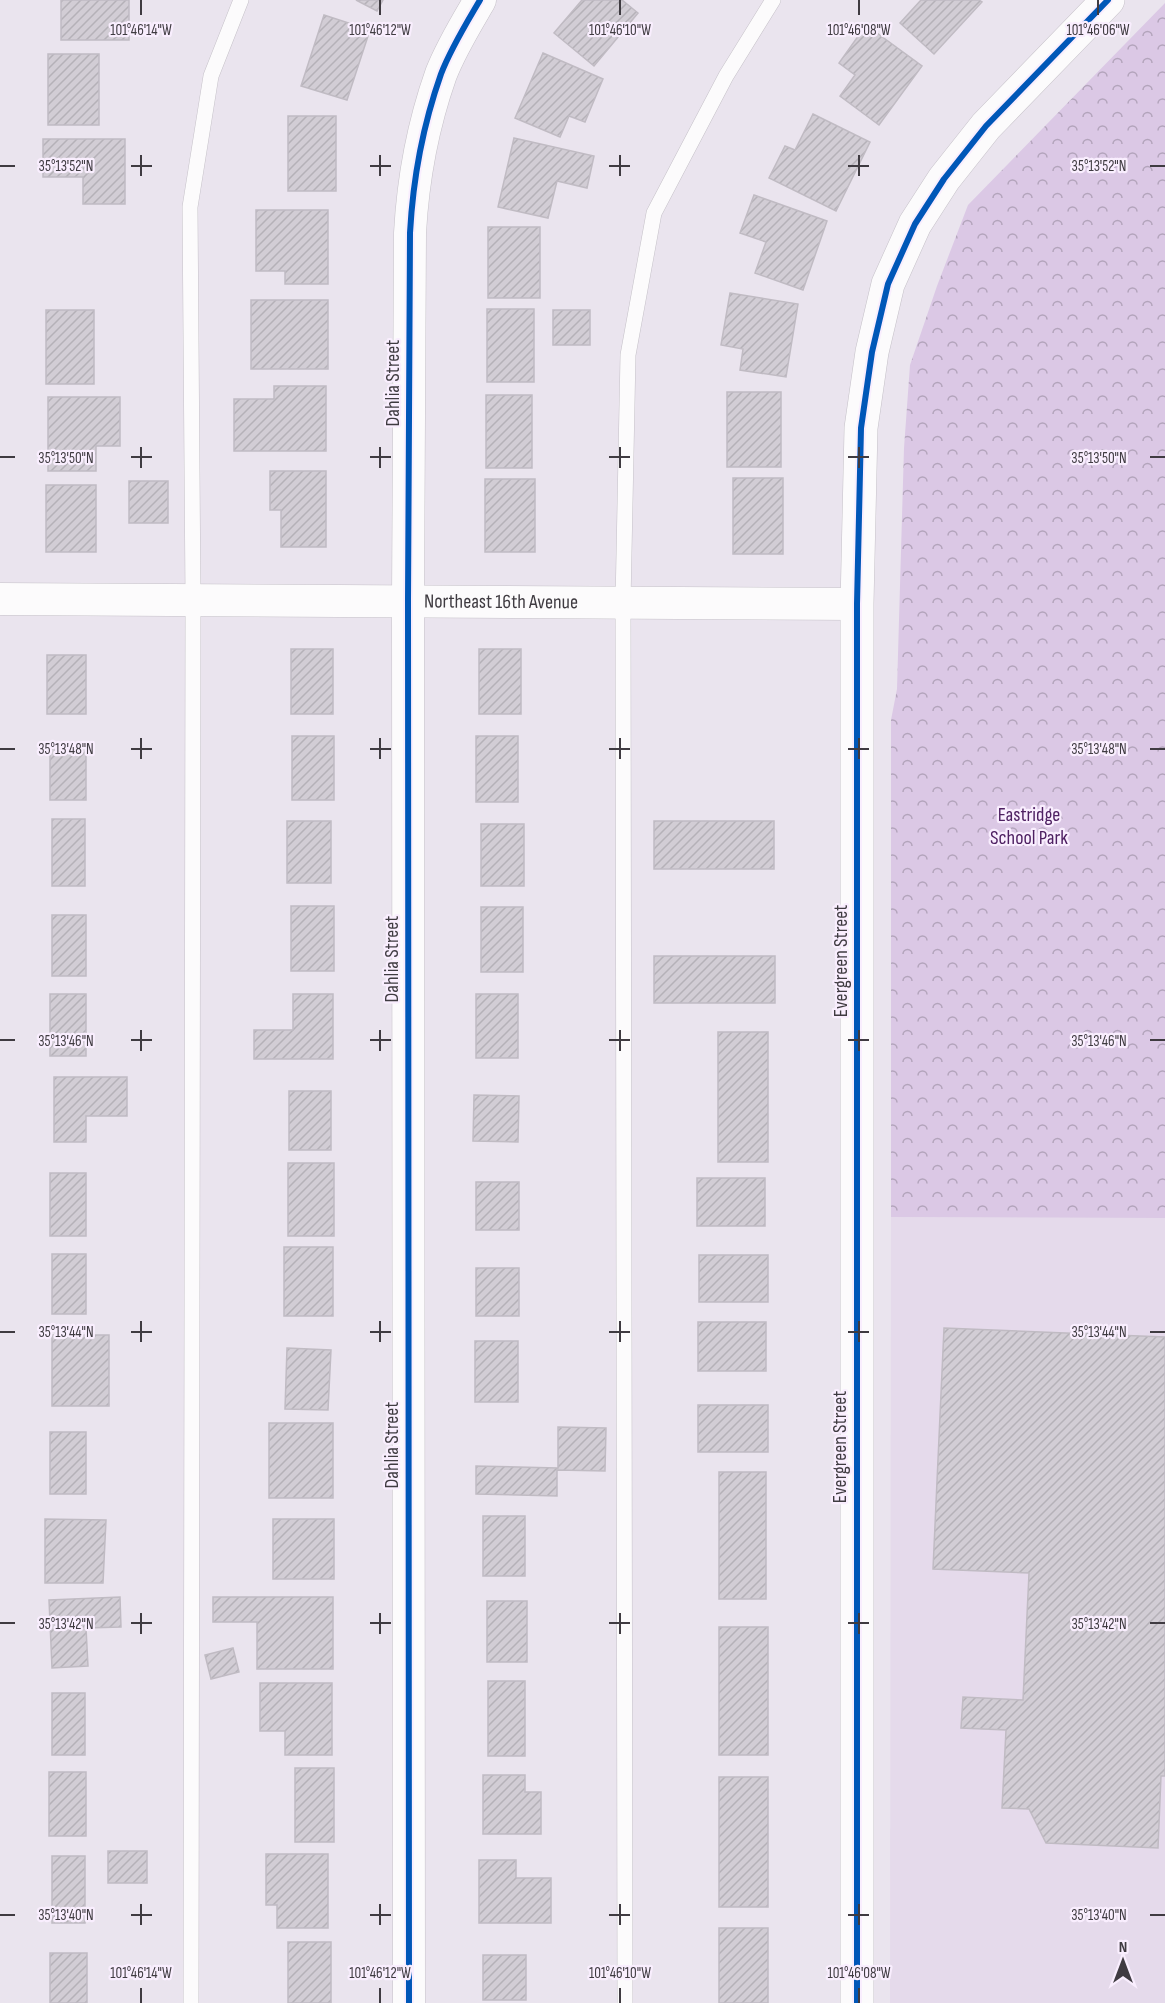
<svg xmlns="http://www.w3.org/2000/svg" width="1165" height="2003" viewBox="0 0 1165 2003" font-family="'Sofia Sans Condensed',sans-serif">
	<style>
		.built { fill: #e5daeb }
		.forest { fill: url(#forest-crowns) }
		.building { fill: url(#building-hatch); stroke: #c0bbc3; stroke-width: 1.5 }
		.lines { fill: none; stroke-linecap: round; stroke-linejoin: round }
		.service-casing { stroke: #c5c1c8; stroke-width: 16 }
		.minor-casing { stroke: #c5c1c8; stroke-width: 33 }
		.tertiary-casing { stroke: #c5c1c8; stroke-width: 34 }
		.service { stroke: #fcfbfc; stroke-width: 15 }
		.minor { stroke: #fcfbfc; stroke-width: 32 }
		.tertiary { stroke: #fcfbfc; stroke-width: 33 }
		.cycleway-casing { stroke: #f9eefe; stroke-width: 10 }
		.cycleway { stroke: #0057b8; stroke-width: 6 }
		.ticks { fill: none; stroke: #3f3b41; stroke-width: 2 }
		.labels { text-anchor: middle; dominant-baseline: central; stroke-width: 4.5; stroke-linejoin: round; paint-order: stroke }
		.street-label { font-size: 20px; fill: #3f3b41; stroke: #f9eefe }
		.park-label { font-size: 20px; fill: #4e2062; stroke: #f9eefe }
		.ticks-label { font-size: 15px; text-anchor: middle; fill: #3f3b41; stroke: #f9eefe; stroke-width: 4.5; stroke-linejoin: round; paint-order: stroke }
	</style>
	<defs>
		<pattern id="forest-crowns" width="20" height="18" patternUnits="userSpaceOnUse" patternTransform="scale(1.5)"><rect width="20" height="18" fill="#dbc8e5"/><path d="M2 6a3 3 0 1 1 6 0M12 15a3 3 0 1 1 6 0" fill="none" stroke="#b3a4bb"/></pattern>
		<pattern id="building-hatch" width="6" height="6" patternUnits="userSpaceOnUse" patternTransform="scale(1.5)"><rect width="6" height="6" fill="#d2cdd5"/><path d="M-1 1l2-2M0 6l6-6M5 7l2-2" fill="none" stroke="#b5b1b8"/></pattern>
	</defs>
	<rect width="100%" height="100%" fill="#eae4ee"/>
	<path class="built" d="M891,1217L1165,1218V2003H890Z"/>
	<path class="forest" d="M1165,3V1218L891,1217V720L897,689L904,448L910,365L937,286L968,205Z"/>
	<path class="building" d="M61,0H129V40H61Z
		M356,0H383L377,11Z
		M582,0H622L638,13L594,66L554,33Z
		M921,0H979L982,2L934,54L900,23Z
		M324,15L370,30L347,100L301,86Z
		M866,25L922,66L879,125L840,96L855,75L839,63Z
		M543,53L603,79L585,122L569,116L560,137L515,118Z
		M48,54H99V125H48Z
		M813,114L870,142L836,211L769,178L785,146L795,150Z
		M288,116H336V191H288Z
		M514,138L594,156L587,188L557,181L548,218L498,207Z
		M43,139H125V204H83V177H43Z
		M754,195L827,221L803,290L755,273L766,242L740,233Z
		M256,210H328V284H285V271H256Z
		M488,227H540V298H488Z
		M730,293L798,304L786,377L740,370L743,349L721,345Z
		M251,300H328V369H251Z
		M487,309H534V382H487Z
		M46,310H94V384H46Z
		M553,310H590V345H553Z
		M274,386H326V451H234V399H274Z
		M727,392H781V467H727Z
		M486,395H532V468H486Z
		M48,397H120V446H96V471H48Z
		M270,471H326V547H281V510H270Z
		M733,478H783V554H733Z
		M485,479H535V552H485Z
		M129,481H168V523H129Z
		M46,485H96V552H46Z
		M291,649H333V714H291Z
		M479,649H521V714H479Z
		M47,655H86V714H47Z
		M292,736H334V800H292Z
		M476,736H518V802H476Z
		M50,743H86V800H50Z
		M52,819H85V886H52Z
		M287,821H331V883H287Z
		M654,821H774V869H654Z
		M481,824H524V886H481Z
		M291,906H334V971H291Z
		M481,907H523V972H481Z
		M52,915H86V976H52Z
		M654,956H775V1003H654Z
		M50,994H86V1056H50Z
		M293,994H333V1059H254V1030H293Z
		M476,994H518V1058H476Z
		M718,1032H768V1162H718Z
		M54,1077H127V1116H86V1142H54Z
		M289,1091H331V1150H289Z
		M474,1095L519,1096L518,1142L473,1141Z
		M288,1163H334V1236H288Z
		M50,1173H86V1236H50Z
		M697,1178H765V1226H697Z
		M476,1182H519V1230H476Z
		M284,1247H333V1316H284Z
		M52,1254H86V1314H52Z
		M699,1255H768V1302H699Z
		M476,1268H519V1316H476Z
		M698,1322H766V1371H698Z
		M944,1328L1165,1337V1776H1161L1158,1848L1046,1843L1029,1809L1002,1808L1006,1730L961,1728L963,1697L1023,1700L1029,1573L933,1569Z
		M52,1335H109V1406H52Z
		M475,1341H518V1402H475Z
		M287,1348L331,1350L328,1410L285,1409Z
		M698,1405H768V1452H698Z
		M269,1423H333V1498H269Z
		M558,1427L606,1428L605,1471L557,1470V1496L476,1494V1466L558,1468Z
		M50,1432H86V1494H50Z
		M719,1472H766V1599H719Z
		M483,1516H525V1576H483Z
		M45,1519L106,1520L103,1583H45Z
		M273,1519H334V1579H273Z
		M120,1597L121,1627L86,1628L88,1666L52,1668L49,1600Z
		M213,1597H333V1669H257V1622H213Z
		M487,1601H527V1662H487Z
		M719,1627H768V1755H719Z
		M233,1648L239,1672L211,1679L205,1655Z
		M488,1681H525V1756H488Z
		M260,1683H332V1755H285V1731H260Z
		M52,1693H85V1755H52Z
		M295,1768H334V1842H295Z
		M49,1772H86V1836H49Z
		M483,1775H525V1792H541V1834H483Z
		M719,1777H768V1907H719Z
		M108,1851H147V1883H108Z
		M266,1854H328V1928H277V1905H266Z
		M52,1856H85V1923H52Z
		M479,1860H516V1878H551V1923H479Z
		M719,1928H768V2003H719Z
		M288,1942H331V2003H288Z
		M50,1953H87V2003H50Z
		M483,1955H526V2000H483Z"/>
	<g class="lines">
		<g class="service-casing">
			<path id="service" d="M191,2003L193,600L190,207L211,76L241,0
				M625,2003L623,603L628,355L654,213L726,76L773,0"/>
		</g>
		<g class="minor-casing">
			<g id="minor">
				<path id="s1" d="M0,599L857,604"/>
				<path d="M409,2003L408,601L410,233C413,178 423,125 441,74C451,48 466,24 480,0"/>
			</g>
		</g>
		<g class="tertiary-casing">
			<path id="tertiary" d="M857,2003V604L861,428L872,352L888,284L915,224L944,179L986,126L1108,0"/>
		</g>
		<use href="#service" class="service"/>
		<use href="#minor" class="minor"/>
		<use href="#tertiary" class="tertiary"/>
		<g class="cycleway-casing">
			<path id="cycleway" d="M409,2003L408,601L410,233C413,178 423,125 441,74C451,48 466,24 480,0
				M857,2003V604L861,428L872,352L888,284L915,224L944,179L986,126L1108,0"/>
		</g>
		<use href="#cycleway" class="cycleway"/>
	</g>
	<path class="ticks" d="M141,0V15M380,0V15M620,0V15M859,0V15M1098,0V15M141,155V176M380,155V176M620,155V176M859,155V176M0,166H15M131,166H152M370,166H391M609,166H630M848,166H869M1150,166H1165M141,447V468M380,447V468M620,447V468M859,447V468M0,457H15M131,457H152M370,457H391M609,457H630M848,457H869M1150,457H1165M141,738V759M380,738V759M620,738V759M859,738V759M0,749H15M131,749H152M370,749H391M609,749H630M848,749H869M1150,749H1165M141,1030V1051M380,1030V1051M620,1030V1051M859,1030V1051M0,1040H15M131,1040H152M370,1040H391M609,1040H630M848,1040H869M1150,1040H1165M141,1321V1342M380,1321V1342M620,1321V1342M859,1321V1342M0,1332H15M131,1332H152M370,1332H391M609,1332H630M848,1332H869M1150,1332H1165M141,1613V1634M380,1613V1634M620,1613V1634M859,1613V1634M0,1623H15M131,1623H152M370,1623H391M609,1623H630M848,1623H869M1150,1623H1165M141,1904V1925M380,1904V1925M620,1904V1925M859,1904V1925M0,1915H15M131,1915H152M370,1915H391M609,1915H630M848,1915H869M1150,1915H1165M141,1988V2003M380,1988V2003M620,1988V2003M859,1988V2003"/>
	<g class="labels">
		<g class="street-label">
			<text transform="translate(393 383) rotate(-90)">Dahlia Street</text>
			<text stroke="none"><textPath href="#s1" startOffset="501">Northeast 16th Avenue</textPath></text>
			<text transform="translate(392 959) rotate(-90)">Dahlia Street</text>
			<text transform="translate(841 961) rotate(-90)">Evergreen Street</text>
			<text transform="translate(392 1445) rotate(-90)">Dahlia Street</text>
			<text transform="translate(840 1447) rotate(-90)">Evergreen Street</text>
		</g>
		<g class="park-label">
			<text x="1029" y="815">Eastridge<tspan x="1029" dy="23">School Park</tspan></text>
		</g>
	</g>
	<g class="ticks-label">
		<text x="141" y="35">101°46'14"W</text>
		<text x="380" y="35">101°46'12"W</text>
		<text x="620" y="35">101°46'10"W</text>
		<text x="859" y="35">101°46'08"W</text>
		<text x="1098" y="35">101°46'06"W</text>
		<text x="66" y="171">35°13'52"N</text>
		<text x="1099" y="171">35°13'52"N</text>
		<text x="66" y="463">35°13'50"N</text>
		<text x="1099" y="463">35°13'50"N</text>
		<text x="66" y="754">35°13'48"N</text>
		<text x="1099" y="754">35°13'48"N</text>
		<text x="66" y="1046">35°13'46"N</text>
		<text x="1099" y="1046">35°13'46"N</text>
		<text x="66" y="1337">35°13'44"N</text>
		<text x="1099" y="1337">35°13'44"N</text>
		<text x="66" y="1629">35°13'42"N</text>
		<text x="1099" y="1629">35°13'42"N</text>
		<text x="66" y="1920">35°13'40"N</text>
		<text x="1099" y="1920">35°13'40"N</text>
		<text x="141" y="1978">101°46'14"W</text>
		<text x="380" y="1978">101°46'12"W</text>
		<text x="620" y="1978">101°46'10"W</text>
		<text x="859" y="1978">101°46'08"W</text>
	</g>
	<g transform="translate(1123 1961)" stroke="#f9eefe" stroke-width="4.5" paint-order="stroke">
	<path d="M0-4.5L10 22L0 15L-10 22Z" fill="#3f3b41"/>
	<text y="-9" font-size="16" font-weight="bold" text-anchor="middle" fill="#3f3b41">N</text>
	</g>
</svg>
